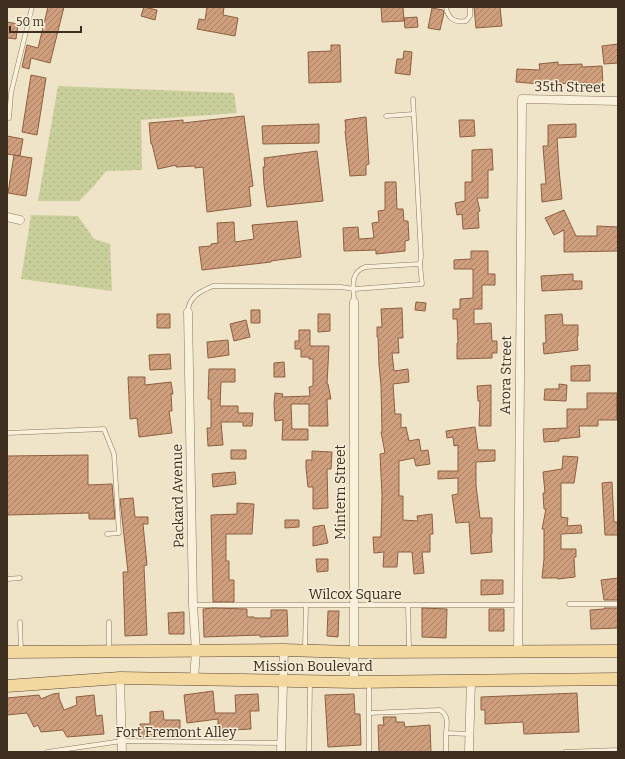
<svg xmlns="http://www.w3.org/2000/svg" width="625" height="759" viewBox="0 0 625 759" font-family="Bitter,serif">
	<style>
		.grass { fill: url(#grass-dots) }
		.building { fill: url(#building-hatch); stroke: #8d5f41 }
		.lines { fill: none; stroke-linecap: round; stroke-linejoin: round }
		.service-casing { stroke: #8d765c; stroke-width: 5 }
		.minor-casing { stroke: #8d765c; stroke-width: 9 }
		.primary-casing { stroke: #5b4430; stroke-width: 13 }
		.service { stroke: #faf1dc; stroke-width: 4 }
		.minor { stroke: #faf1dc; stroke-width: 8 }
		.primary { stroke: #f3d9a0; stroke-width: 12 }
		.labels { text-anchor: middle; dominant-baseline: central; stroke-width: 3; stroke-linejoin: round; paint-order: stroke }
		.street-label { font-size: 14px; fill: #3d2e20; stroke: #f7eed8 }
	</style>
	<defs>
		<pattern id="grass-dots" width="8" height="8" patternUnits="userSpaceOnUse"><rect width="8" height="8" fill="#c9cf9b"/><path d="M2 2h.1M6 6h.1" fill="none" stroke="#aeb285" stroke-width="1.8" stroke-linecap="round"/></pattern>
		<pattern id="building-hatch" width="6" height="6" patternUnits="userSpaceOnUse"><rect width="6" height="6" fill="#cf9f7d"/><path d="M-1 1l2-2M0 6l6-6M5 7l2-2" fill="none" stroke="#a98266"/></pattern>
	</defs>
	<rect width="100%" height="100%" fill="#f0e4c8"/>
	<path class="grass" d="M58,86L234,93L237,113L141,120L142,170L106,171L94,186L79,201H38Z
		M31,215L78,216L94,239L110,244L112,291L21,279Z"/>
	<path class="building" d="M48,7H64L50,63L31,58L29,69L22,67L27,45L38,48Z
		M144,7L157,10L155,20L141,16Z
		M207,7H224L223,15L238,18L235,36L197,29L199,19L205,20Z
		M381,7H403L404,21L382,22Z
		M474,7H500L502,26L476,28Z
		M432,8L443,10L444,13L440,30L428,28Z
		M417,17L418,27L405,28L404,18Z
		M7,22L18,24L16,39L7,38Z
		M618,44V63L604,64L602,46Z
		M331,45H340L341,82L309,83L308,52L331,51Z
		M404,51L412,52L410,75L395,73L397,59H403Z
		M558,62V65L582,64V67L602,66L603,87L590,88L589,83L540,84L516,82L517,69L540,70L539,64Z
		M31,75L46,78L37,135L22,132Z
		M244,116L253,186L249,187L251,206L207,212L203,167L195,168V166L176,167V165L158,169L152,144H151L149,123L183,120V123Z
		M366,117L369,164L366,165V175L350,176L345,131H346L345,120Z
		M459,120H474L475,136L460,137Z
		M319,124V143L263,144L262,126Z
		M576,124V137L557,138L559,170L562,199L542,202L541,184H546L543,146H548V125Z
		M7,136L23,139L20,156L7,154Z
		M492,149L493,170H488V198H477L480,211L478,212L479,228L463,229L462,214L457,215L455,203L465,201V182H472V150Z
		M317,151L323,201L267,207L264,185L263,167H265L264,158Z
		M14,155L32,158L26,196L8,193Z
		M385,182H396L397,209H403L404,221H408L409,240L405,241V251L376,254V250L344,251L343,228L358,227L359,239L374,238L372,223L379,222L378,211L385,210Z
		M564,210L576,236H597V226L618,227V251L564,252V230L554,235L545,218Z
		M297,221L301,257L271,261V262L202,270L199,247L211,246V244L218,243L217,223L234,222L235,242L254,239L252,225Z
		M471,251H488V274H495V285H482V309H474V324L491,323L492,341H497V353H492V358L457,359V343H458L457,319H453V309H460V299L473,298V269H454V260L471,259Z
		M573,274V281H582V289L542,291L541,276Z
		M416,302L426,303L425,311L415,310Z
		M402,308L403,338H398L399,353H392L394,371L408,369L409,382L393,384L395,414H401V428L406,427L409,441L419,439L421,451L428,450L430,464L416,466L414,458L399,461V496H403V520L418,521L417,516L432,514L433,534H430V552H422L424,573L414,574L412,552H398L397,567H383L384,552L374,553L373,537H381L382,496L380,454L385,453L381,432H382L381,385L379,365L378,337H377V327H382L381,309Z
		M251,310H260V323H251Z
		M157,314H170V328H157Z
		M318,314H330V331L318,332Z
		M562,314L563,325H578V336L577,337L578,350L544,354L543,343H546L545,315Z
		M246,320L250,337L234,341L230,324Z
		M299,330H310V346H329L327,384H328L331,399H327L328,426H309V404H291L292,429H308V440H282L283,420L275,421L274,404L275,393L283,394L282,397L310,396L309,387L313,386V359H309V357H301V349H295V341H299Z
		M228,340L229,355L208,358L207,342Z
		M170,354L171,369L150,370L149,355Z
		M284,362L285,377H274V363Z
		M590,365V381H571V366Z
		M209,369H235V382H221L220,406H238V413H253L252,426H243V422H221L223,445L208,446L207,428H211V399H208Z
		M128,377H145V385L171,382L173,394H171L172,411H169L172,433L139,437L137,418L130,419Z
		M559,384L567,385L566,401L544,400L545,389H559Z
		M491,385V426H479L480,401H478L477,386Z
		M587,393H617V420H598V426H579L580,437L559,439V441L544,442L543,429L567,428V409H587Z
		M475,427L478,450H495V461L476,462V485L480,518H492V534H491L492,552L471,554L469,522L456,523L452,495L458,494V478L438,479V471H458V445L454,446L453,437L447,438L446,431Z
		M231,450H246V459H231Z
		M312,451L332,452L331,469H327L328,508L313,509V487H308L306,468V460H312Z
		M88,455V485L112,484L115,519H89V513L7,515V456Z
		M563,456L578,457L574,483H561V517L568,518L567,526L581,525L582,533L561,534V549H576V557H574L575,577L558,579V578H542L544,559V529H542L546,509H544L543,493H545L543,472L562,469Z
		M235,472L236,484L213,487L212,474Z
		M612,482L614,522H618V535H605L602,483Z
		M133,498L135,517H148V524H143L147,565L144,566L147,635L125,636L123,572H128L120,499Z
		M237,503L254,504L252,534H226V561H229V580H234V602H213L211,515L237,514Z
		M285,520H299V527L285,528Z
		M324,525L328,543L313,546V527Z
		M316,559H328V571L317,572Z
		M618,578V600H604L601,580Z
		M481,580H503V594L481,595Z
		M213,608L247,609V617H254V618H271V610H287L288,636L260,637V635L204,637L203,609Z
		M422,608L447,609L446,638L422,637Z
		M604,608H618V628L591,629L590,610L604,609Z
		M489,609H504V631H489Z
		M328,611H339L338,637L327,636Z
		M184,612V634H169L168,613Z
		M213,691L215,713H236L235,695L258,694L259,711H250L251,729L233,730V733L218,732V719L187,723L184,695Z
		M59,693V698L64,710L77,705L76,697L94,695L96,716L102,715L104,734L67,737L63,730L41,732L38,725L34,727L27,713L7,715V698L39,695L41,699L53,694Z
		M577,693L579,732L524,734L523,722L485,724V710H481V697Z
		M354,694L355,714H360L361,745L328,747L325,695Z
		M163,711L164,720H180V735L141,737L140,724H150V712Z
		M383,717H396V722H404L405,727L430,725L431,752H379L378,725H384Z"/>
	<g class="lines">
		<g class="service-casing">
			<path id="service" d="M446,7C448,19 455,23 466,21L470,16V7
				M413,99L421,256L420,264
				M386,116L414,114
				M9,118L11,93L32,7
				M188,312C188,297 201,291 213,286L341,287L354,289L422,284L420,264L365,267C349,273 354,288 354,302
				M7,433L104,429L114,454L119,533L107,534
				M7,579L20,578
				M569,604H618
				M193,605H517
				M408,605L409,650
				M20,622L21,651
				M109,622V650
				M305,648L306,605
				M369,713V683
				M47,752L122,741L281,743
				M309,752L310,682
				M369,752V713L440,710C449,716 447,724 446,733L469,734
				M446,752V733
				M565,752L618,750"/>
		</g>
		<g class="minor-casing">
			<path id="minor" d="M7,217L20,220
				M188,312L193,605L196,651L194,679
				M518,652L522,99L618,101
				M120,678L122,752
				M354,682V302
				M281,752L284,650
				M469,752L471,680"/>
		</g>
		<g class="primary-casing">
			<path id="primary" d="M7,652L284,650L353,652L618,651
				M7,686L120,678L354,682L618,679"/>
		</g>
		<use href="#service" class="service"/>
		<use href="#minor" class="minor"/>
		<use href="#primary" class="primary"/>
	</g>
	<g class="labels">
		<g class="street-label">
			<text transform="translate(570 87) rotate(1)">35th Street</text>
			<text transform="translate(506 375) rotate(-89)">Arora Street</text>
			<text transform="translate(340 492) rotate(-90)">Mintern Street</text>
			<text transform="translate(178 496) rotate(-91)">Packard Avenue</text>
			<text x="355" y="594">Wilcox Square</text>
			<text x="313" y="666">Mission Boulevard</text>
			<text x="176" y="732">Fort Fremont Alley</text>
		</g>
	</g>
	<rect width="625" height="759" fill="none" stroke="#3d2e20" stroke-width="16"/>
	<path d="M10 26v6h71v-6" fill="none" stroke="#3d2e20" stroke-width="2"/>
	<text x="16" y="26" font-size="12" fill="#3d2e20" stroke="#f7eed8" stroke-width="3" paint-order="stroke">50 m</text>
</svg>
